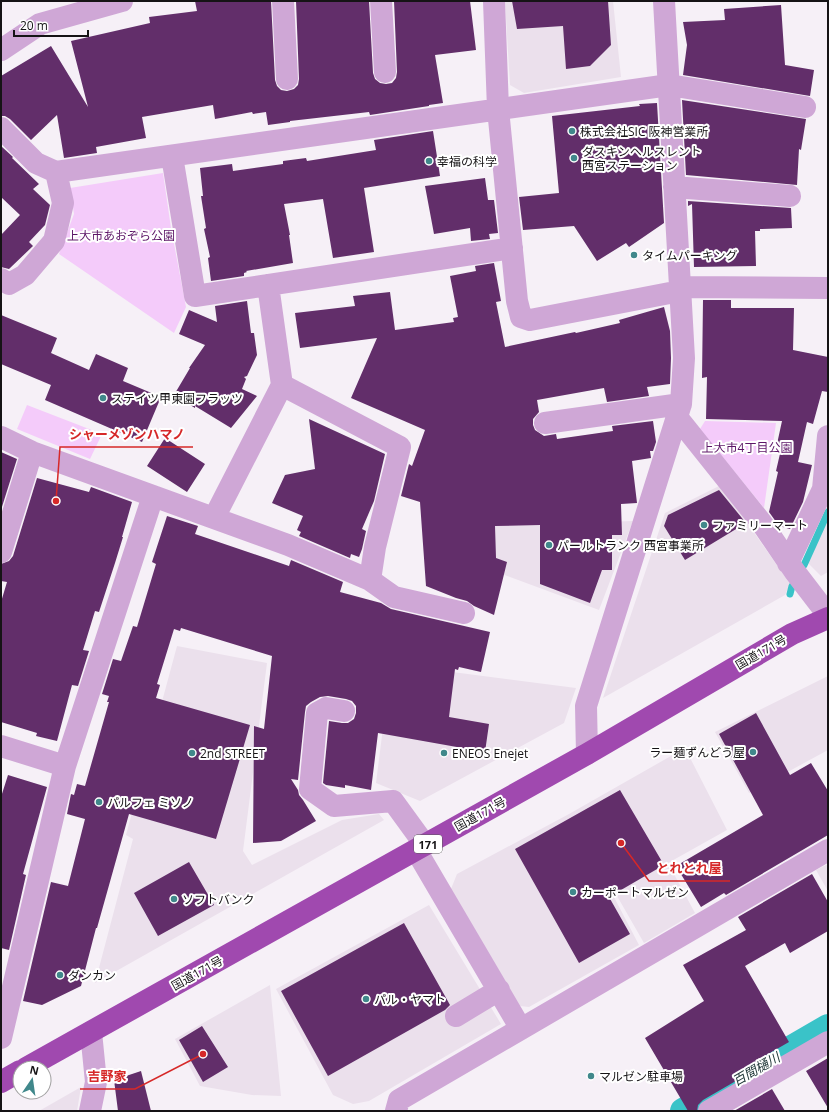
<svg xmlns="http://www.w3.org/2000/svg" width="829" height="1112" viewBox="0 0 829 1112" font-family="'Open Sans','Noto Sans JP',sans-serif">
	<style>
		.built { fill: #ebe0ec }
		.green { fill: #f4cbfa }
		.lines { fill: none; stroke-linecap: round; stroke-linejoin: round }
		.stream { stroke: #3ac3c8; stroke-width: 7 }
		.canal { stroke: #3ac3c8; stroke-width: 26 }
		.building { fill: #622e6a }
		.minor { stroke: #cfa7d6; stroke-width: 22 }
		.highway { stroke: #a049af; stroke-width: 22 }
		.poi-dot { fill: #40888b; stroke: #fff; stroke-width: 1.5 }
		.labels { text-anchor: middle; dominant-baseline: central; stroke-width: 4; stroke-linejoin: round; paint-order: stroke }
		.shield { fill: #fff; stroke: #5b5a5b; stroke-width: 1 }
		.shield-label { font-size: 11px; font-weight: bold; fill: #151315 }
		.poi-label { font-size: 12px; fill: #151315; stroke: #fff; text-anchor: start }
		.park-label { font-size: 12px; fill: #5c1567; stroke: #fff }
		.street-label { font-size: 12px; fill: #151315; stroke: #fff }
		.water-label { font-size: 13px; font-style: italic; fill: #203738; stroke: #fff }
		.leader { fill: none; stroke: #d62828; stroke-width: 1.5 }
		.callout-dot { fill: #d62828; stroke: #fff; stroke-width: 1.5 }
		.callout-label { font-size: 13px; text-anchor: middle; font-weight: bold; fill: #d62828; stroke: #fff; stroke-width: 4; stroke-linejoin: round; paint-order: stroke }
	</style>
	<rect width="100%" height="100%" fill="#f6f0f7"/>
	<path class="built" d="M505,1H613L621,77L524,93L510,85Z
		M470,480L539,524L633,521L599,610L499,573Z
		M721,485L790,584L785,595L603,698L665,513Z
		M828,519V572L821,576L808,563Z
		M177,646L267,663L243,851L252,865L342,820L379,814L384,820L95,983L133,839L126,835Z
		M391,664L576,688L564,723L420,801L376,783Z
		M828,676V750L749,793L715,732Z
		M685,748L727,830L668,863L695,913L644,943L578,828L639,945L529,1007L520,1006L451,889L457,874L569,814Z
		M828,864V891L816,870Z
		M429,905L501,1024L369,1101L353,1104L333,1095L276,989Z
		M270,985L281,1096L252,1095L200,1086L175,1039Z
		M81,1087L77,1111H39Z"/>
	<path class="green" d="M163,173L171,228L186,307L174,333L59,254L74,214L70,188Z
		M27,405L102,434L90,459L17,429Z
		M705,421L776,423L764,508L700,429Z"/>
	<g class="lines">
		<path class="stream" d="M804,565L828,512
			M790,594L792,586"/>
		<path class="canal" d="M683,1111L828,1027"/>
	</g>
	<path class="building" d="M195,1H271L275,80L277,86L281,90L287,91L294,89L298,85L299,79L296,1H369L373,73L375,79L380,83L386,84L392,83L396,78L397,72L394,1H470L476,50L435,55L443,103L429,105V106L370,115L369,112L290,121V122L268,125L266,112L253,114L252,112L215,119L213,105L142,117L146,138L96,147L97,153L64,158L57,115L31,140L10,119L5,116H1V76L51,46L88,107L71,41L150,23L149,17L197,11Z
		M512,1H608L611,45L590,66L566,69L563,26L517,29Z
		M781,5L785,65L814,70L810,96L683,75L687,45L683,22L725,20L724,9Z
		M682,100L806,119L801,150L799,149L797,185L686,175Z
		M657,103L664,223L629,247L626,243L597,261L574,226L523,230L519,197L559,193L552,116L640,106L639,104Z
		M433,131L440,176L364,188L374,252L333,258L323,199L284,204L290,235H289L293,263L246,271L247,272L244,273V276L211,281L208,258L210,257L204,229L206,228L201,196H203L200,168L232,164L233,171L283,164V161L306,158L307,161L376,150L374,140Z
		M1,146L13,157L12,158L39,184L33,189L50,205L45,225L29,242L33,246L9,269L1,267V235L20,215L1,197Z
		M485,178L488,200H494L498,233L489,234L490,239L471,241L470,228L434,234L425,186Z
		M688,201L791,208L792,228L760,229V231H755L756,266L694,267L692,204L688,206Z
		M494,263L501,301L496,302L505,347L575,332L576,333L620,323L619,320L664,307L670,331L671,358L670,384L647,387L649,396L607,402L604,388L537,400L539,412L533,419V425L535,430L544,436L556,434L557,439L613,431L612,426L653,421L656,442L653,451H650L651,458L632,461L637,503L621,504L622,535H612V570H602L590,603L540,584V525L495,526L496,558L507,562L494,615L474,606L467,601L456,598L426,586L420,502L401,496L409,464L412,466L425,430L351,398L377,338L300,348L295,313L355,306L353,296L390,292L395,330L454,322L453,318L458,317L450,276L476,271L475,266Z
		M703,300H731V308H794L793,350L828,357V392L822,391L813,424L807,422L798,462L812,465L803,502L790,529L779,526L769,512L778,472L776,471L782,445L777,444L782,421L706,419L707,377L702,378Z
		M247,301L251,333H254L257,355L247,376L244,377L246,379L242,389L257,396L231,428L195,406V408L174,395L190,368H189L205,345L179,334L189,310L217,322L215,306Z
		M1,315L57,338L51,353L89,370L96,354L128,368L123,381L161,397L142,442L45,400L51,385L1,364Z
		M309,419L385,454L374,501L362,529L366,531L362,549L359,557L351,554L350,558L299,536L301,532L297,530L303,516L272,503L285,475L315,469Z
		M165,438L205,464L187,492L147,466Z
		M1,452L17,459L1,510Z
		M37,478L89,492L91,487L132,502L122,537H123L115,563L99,612L95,611L83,650L89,651L78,686L72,685L57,741L36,736L37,733L1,722V602L7,582L1,581V564L9,561L13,556Z
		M719,490L746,523L685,560L664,526L668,515Z
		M167,516L198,526L195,534L289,566L291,560L343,582L340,592L381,603L391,609L490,632L481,672L459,667L458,670L455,669L449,717L489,724L485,752L378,733L371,790L345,785V788L326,785L323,783L329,721L342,723H348L354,719L356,713V706L352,701L346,699L328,696L320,697L311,702L306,706L305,712L298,780L291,779L298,790L299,795L303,800L316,821L281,841L253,843L254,726L264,729L272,656L181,628L180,631L174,629L157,684L160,685L156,698L250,725L216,839L129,814L97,928H96L81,986L42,1005L23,1001L51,882L68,886L85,819L67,814L71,794L74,795L77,784L85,786L109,702H107L109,696L102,694L113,659L121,661L133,626L137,627L156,564L152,562Z
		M756,713L790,775L811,763L828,791V835L726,895L724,893L701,907L676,866L763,815L719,734Z
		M8,775L47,787L23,874L26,875L9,950L1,948V797Z
		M620,790L664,865L609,897L630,934L579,963L515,849Z
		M189,862L214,905L158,936L134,893Z
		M812,874L828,902V931L790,953L785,943L745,966L789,1042L756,1061L760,1067L703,1100L698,1105L697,1111H688L645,1038L704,1001L683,965L746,930L738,917Z
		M404,923L450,1005L445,1010L328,1076L281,991Z
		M202,1026L228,1067L203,1082L179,1040Z
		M828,1058V1108L806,1071Z
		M141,1071L151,1111H118L114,1080Z
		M772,1089L785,1111H734Z"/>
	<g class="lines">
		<path class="minor" d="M283,1L287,79
			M381,1L385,72
			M494,1L498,109L517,301L521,317L530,320L680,291
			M1,50L40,24L122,1
			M1,128L36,163L56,172L669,85L805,107
			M172,156L195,296L512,248
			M674,187L790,196
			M1,279L9,284L25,275L54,241L63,203L56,172
			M680,287L828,288
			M677,417L761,522L795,572L828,615
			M545,423L681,404
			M1,437L32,452L288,545L370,580L375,547L400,447L282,385
			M214,518L282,385L268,285
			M1,552L32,452
			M788,563L823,489L828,436
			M370,580L394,597L464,613
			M344,711L326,708L317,713L310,789L334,806L393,801L425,845
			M1,746L65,766
			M587,754L586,706L681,404L684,358L664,1
			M416,850L521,1029
			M456,1016L499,990
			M1,1038L65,766L153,496
			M90,1111L96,1082L91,1032
			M396,1111L399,1100L828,850
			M709,1111L828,1042"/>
		<path class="highway" d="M26,1068L587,754L792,634L828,618
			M1,1082L20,1071"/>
	</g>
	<g class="poi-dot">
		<circle cx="572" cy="131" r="4"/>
		<circle cx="574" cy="158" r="4"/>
		<circle cx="429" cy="161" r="4"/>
		<circle cx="634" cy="255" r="4"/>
		<circle cx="103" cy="398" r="4"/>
		<circle cx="704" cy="525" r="4"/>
		<circle cx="549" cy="545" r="4"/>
		<circle cx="753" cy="752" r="4"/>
		<circle cx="192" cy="753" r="4"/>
		<circle cx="444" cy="753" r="4"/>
		<circle cx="99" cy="802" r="4"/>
		<circle cx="573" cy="892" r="4"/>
		<circle cx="174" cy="899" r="4"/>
		<circle cx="60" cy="975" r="4"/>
		<circle cx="366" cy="999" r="4"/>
		<circle cx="591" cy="1076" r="4"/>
	</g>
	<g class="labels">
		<rect class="shield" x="414" y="835" width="28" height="18" rx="3"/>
		<g class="shield-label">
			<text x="428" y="844">171</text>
		</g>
		<g class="poi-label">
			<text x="580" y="131">株式会社SIC 阪神営業所</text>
			<text x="582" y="151">ダスキンヘルスレント<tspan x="582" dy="14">西宮ステーション</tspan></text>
			<text x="437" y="161">幸福の科学</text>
			<text x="642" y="255">タイムパーキング</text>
			<text x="111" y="398">ステイツ甲東園フラッツ</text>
			<text x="712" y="525">ファミリーマート</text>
			<text x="557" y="545">パールトランク 西宮事業所</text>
			<text x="745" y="752" text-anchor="end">ラー麺ずんどう屋</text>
			<text x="200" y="753">2nd STREET</text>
			<text x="452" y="753">ENEOS Enejet</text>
			<text x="107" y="802">パルフェ ミソノ</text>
			<text x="581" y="892">カーポートマルゼン</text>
			<text x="182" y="899">ソフトバンク</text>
			<text x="68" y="975">ダンカン</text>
			<text x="374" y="999">パル・ヤマト</text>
			<text x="599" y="1076">マルゼン駐車場</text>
		</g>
		<g class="park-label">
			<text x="121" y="235">上大市あおぞら公園</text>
			<text x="747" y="447">上大市4丁目公園</text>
		</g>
		<g class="street-label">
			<text transform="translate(761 652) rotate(-30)">国道171号</text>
			<text transform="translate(480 814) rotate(-29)">国道171号</text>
			<text transform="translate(197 973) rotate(-29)">国道171号</text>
		</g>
		<g class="water-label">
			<text transform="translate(756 1069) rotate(-30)">百間樋川</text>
		</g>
	</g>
	<path class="leader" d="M56 501L60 447H193M621 843L649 881H730M203 1054L135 1089H80"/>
	<g class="callout-dot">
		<circle cx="56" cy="501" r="4"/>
		<circle cx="621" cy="843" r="4"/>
		<circle cx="203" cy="1054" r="4"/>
	</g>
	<g class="callout-label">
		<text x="127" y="439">シャーメゾンハマノ</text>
		<text x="689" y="873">とれとれ屋</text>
		<text x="107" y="1081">吉野家</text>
	</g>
	<rect width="829" height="1112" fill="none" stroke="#151315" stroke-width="4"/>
	<g transform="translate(32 1080) rotate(13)"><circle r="19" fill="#ffffff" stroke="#a1a1a1"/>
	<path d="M0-3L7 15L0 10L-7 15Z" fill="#40888b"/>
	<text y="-6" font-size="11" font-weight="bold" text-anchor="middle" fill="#151315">N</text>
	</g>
	<path d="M14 30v6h74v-6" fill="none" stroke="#151315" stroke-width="2"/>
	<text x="20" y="30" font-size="12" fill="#151315" stroke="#ffffff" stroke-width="3" paint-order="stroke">20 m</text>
</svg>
